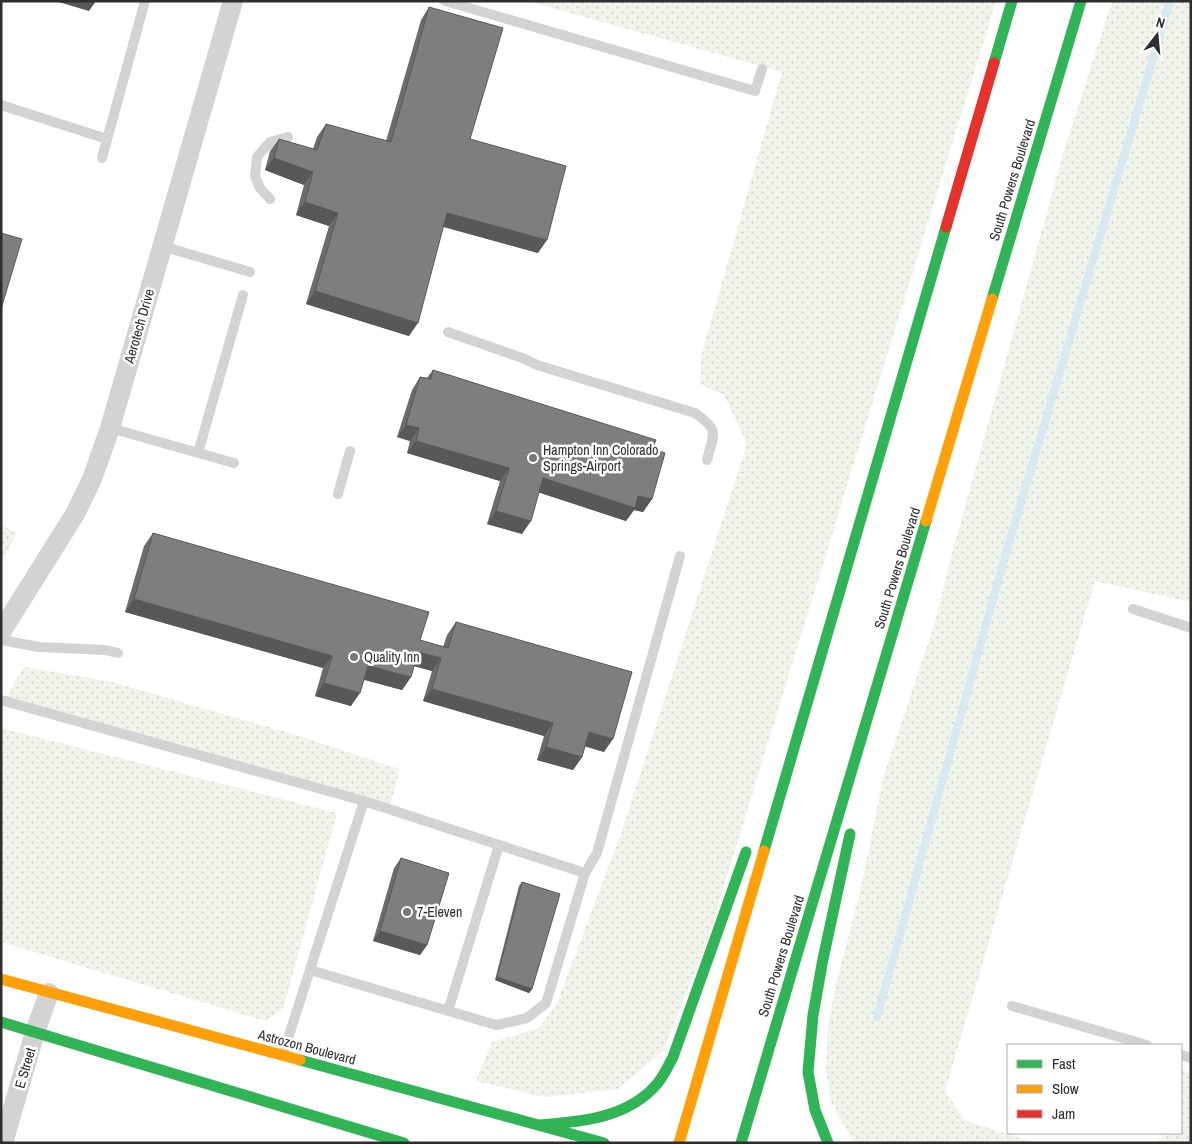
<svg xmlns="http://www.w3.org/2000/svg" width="1192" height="1144" viewBox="0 0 1192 1144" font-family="'Archivo Narrow',sans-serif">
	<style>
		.grass { fill: url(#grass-dots) }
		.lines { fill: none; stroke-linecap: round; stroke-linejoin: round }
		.stream { stroke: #d8e9f1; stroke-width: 8 }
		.lane { stroke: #d3d3d3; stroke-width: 10 }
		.street { stroke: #d3d3d3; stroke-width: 20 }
		.fast { stroke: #30b455; stroke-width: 11 }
		.slow { stroke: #ff9f0a; stroke-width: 11 }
		.jam { stroke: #e5322d; stroke-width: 11 }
		.wall { fill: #6c6c6c }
		.shaded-wall { fill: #585858 }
		.building { fill: #7e7e7e; stroke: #585858 }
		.poi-dot { fill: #777; stroke: #fff; stroke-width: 2 }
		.labels { text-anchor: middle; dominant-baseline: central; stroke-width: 5; stroke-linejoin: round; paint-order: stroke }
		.street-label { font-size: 14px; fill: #2e2e2e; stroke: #fff }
		.poi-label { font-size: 14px; fill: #2e2e2e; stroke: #fff; text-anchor: start }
	</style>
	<defs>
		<pattern id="grass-dots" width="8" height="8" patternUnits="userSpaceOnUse" patternTransform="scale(1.25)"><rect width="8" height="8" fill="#f1f4eb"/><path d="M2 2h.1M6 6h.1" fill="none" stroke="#cfd2ca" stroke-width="1.8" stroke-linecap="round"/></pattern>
	</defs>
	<rect width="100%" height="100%" fill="#fff"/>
	<path class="grass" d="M527,1H996L708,938L663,1051L618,1089L545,1097L476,1081L492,1042L539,1028L556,1005L621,834L747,444L724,395L700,384L701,356L782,72Z
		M1112,1H1191V602L1095,581L945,1091L964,1120L1035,1143H854L831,1102L826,1071L828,1027L836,984L860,892L884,775L933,629L953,550L1064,151Z
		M1,524L17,534L1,562Z
		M24,667L108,681L299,736L400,769L389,810L4,700Z
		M1,728L337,813L283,1009L265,1021L1,942Z
		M1182,1070L1191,1074V1143H1158L1162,1133H1181Z"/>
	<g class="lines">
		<path class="stream" d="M877,1017L1002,567L1170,1"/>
		<path class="lane" d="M445,1L755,91L762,69
			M1,105L107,139
			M102,158L145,1
			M270,199L260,188L255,176L257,157L270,142L288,137
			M162,246L250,272
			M448,332L525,359L537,365L695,413C720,431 714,432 707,460
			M110,428L234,463
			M198,453L243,295
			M338,494L350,451
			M1133,609L1191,628
			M1,640L39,647L105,650L118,653
			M1,700L364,801L283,1054
			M585,873L597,853L680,556
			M310,970L496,1025L527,1018L546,1003L585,873L364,801
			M1012,1006L1147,1045
			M448,1011L499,845
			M1181,1055L1191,1058"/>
		<path class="street" d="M1,632L75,514L92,479L110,428L233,1
			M3,1143L35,1032L49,993"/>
		<path class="fast" d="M994,63L1012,1
			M992,299L1081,1
			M764,851L946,227
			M1,1022L404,1143
			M300,1060L604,1143
			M539,1125C581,1122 628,1118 657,1084C664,1076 668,1066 673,1057L746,852
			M741,1143L926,521
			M828,1143L815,1110L808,1072L813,1015L823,959L850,834"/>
		<path class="slow" d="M926,521L992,299
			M1,979L300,1060
			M679,1143L764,851"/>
		<path class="jam" d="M946,227L994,63"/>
	</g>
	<path class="wall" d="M429,7L470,139L538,253L443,227L409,336L306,304L329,226L296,215L304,185L265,170L270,151L279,139L313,149L317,137L326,124L386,141L421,20Z
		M433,370L652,449V499L643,512L634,510L626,521L539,492L522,534L487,524L500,481L407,453L410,441L397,437L412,390L420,377L427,378Z
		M153,533L420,640L443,647L447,635L456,622L604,752L585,746L582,757L573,770L537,760L544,736L423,701L432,671L414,666L411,677L402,690L364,680L351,706L315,696L323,668L125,612L144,546Z
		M401,858L427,945L420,955L373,941L394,868Z
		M522,882L532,989L529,993L495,980L519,886Z"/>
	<path class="shaded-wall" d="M55,1H96L89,11Z
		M274,158L313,172L304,185L265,170Z
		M305,202L338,213L329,226L296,215Z
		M447,213L547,240L538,253L438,225Z
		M315,291L418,323L409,336L306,304Z
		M406,425L419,428L410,441L397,437Z
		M416,441L509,468L500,481L407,453Z
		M543,478L638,496L652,499L643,512L634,510L626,521L534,491Z
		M496,511L531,521L522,534L487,524Z
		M134,599L332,656L323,668L125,612Z
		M418,652L441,658L432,671L410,665Z
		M368,666L411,677L402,690L359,678Z
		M324,683L360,693L351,706L315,696Z
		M432,689L553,723L544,736L423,701Z
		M589,732L613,739L604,752L580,745Z
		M546,747L582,757L573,770L537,760Z
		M380,931L427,945L420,955L373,941Z
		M497,977L532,989L529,993L495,980Z"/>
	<path class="building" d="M429,7L503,28L470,139L566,166L547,240L447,213L418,323L315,291L338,213L305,202L313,172L274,158L279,139L317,150L326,124L391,142Z
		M1,233L22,239L1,309Z
		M433,370L656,440L652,449L665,453L652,499L638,496L635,508L543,478L531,521L496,511L509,468L416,441L419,428L406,425L420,377L431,379Z
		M153,533L429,612L420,640L448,648L456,622L632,672L613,739L589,732L582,757L546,747L553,723L432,689L441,658L418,652L411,677L368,666L360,693L324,683L332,656L134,599Z
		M401,858L449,873L427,945L380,931Z
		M522,882L560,894L532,989L497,977Z"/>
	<g class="poi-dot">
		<circle cx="533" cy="458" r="5"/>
		<circle cx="354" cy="657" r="5"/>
		<circle cx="407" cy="912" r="5"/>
	</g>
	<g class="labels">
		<g class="street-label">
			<text transform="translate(1012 180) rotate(-73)">South Powers Boulevard</text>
			<text transform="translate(139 326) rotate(-74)">Aerotech Drive</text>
			<text transform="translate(897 568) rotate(-73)">South Powers Boulevard</text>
			<text transform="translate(781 956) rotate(-73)">South Powers Boulevard</text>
			<text transform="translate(307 1047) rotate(15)">Astrozon Boulevard</text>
			<text transform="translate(25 1068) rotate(-74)">E Street</text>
		</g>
		<g class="poi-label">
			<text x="543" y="450">Hampton Inn Colorado<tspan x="543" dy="16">Springs-Airport</tspan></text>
			<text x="364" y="657">Quality Inn</text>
			<text x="417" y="912">7-Eleven</text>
		</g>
	</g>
	<rect width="1192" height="1144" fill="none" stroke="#2e2e2e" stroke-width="5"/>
	<rect x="1007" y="1044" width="175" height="90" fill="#ffffff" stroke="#ababab"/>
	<rect x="1017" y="1060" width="25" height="8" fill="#30b455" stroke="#ababab"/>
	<text x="1052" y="1069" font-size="15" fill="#2e2e2e">Fast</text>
	<rect x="1017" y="1085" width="25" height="8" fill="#ff9f0a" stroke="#ababab"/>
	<text x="1052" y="1094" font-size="15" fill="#2e2e2e">Slow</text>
	<rect x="1017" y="1110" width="25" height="8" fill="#e5322d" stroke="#ababab"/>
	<text x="1052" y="1119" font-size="15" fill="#2e2e2e">Jam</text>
	<g transform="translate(1157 35) rotate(16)" stroke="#ffffff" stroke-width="4" paint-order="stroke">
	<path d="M0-4L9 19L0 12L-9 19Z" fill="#2e2e2e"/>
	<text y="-8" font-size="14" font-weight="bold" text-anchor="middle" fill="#2e2e2e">N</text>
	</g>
</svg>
